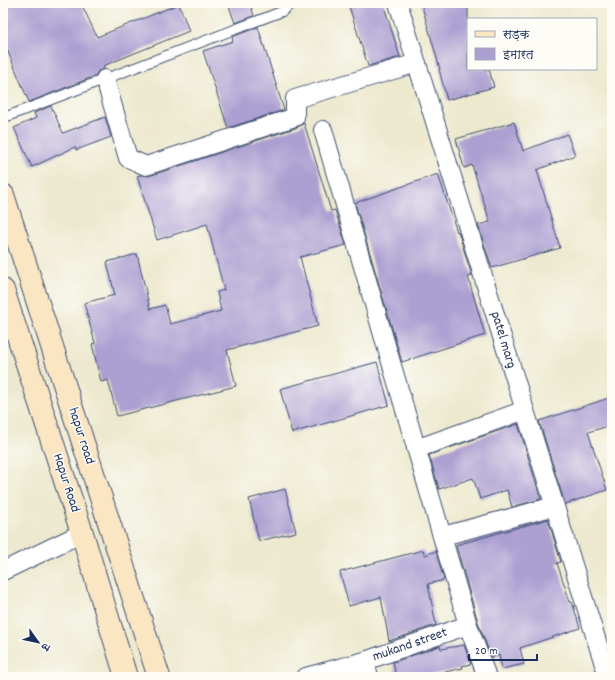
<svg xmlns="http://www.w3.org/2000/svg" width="615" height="680" viewBox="0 0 615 680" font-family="Dekko,'Playpen Sans Deva',sans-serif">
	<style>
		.building { fill: #ac9fd1 }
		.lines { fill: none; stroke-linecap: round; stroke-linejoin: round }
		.service-casing { stroke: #3a4b6f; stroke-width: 11 }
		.minor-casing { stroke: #3a4b6f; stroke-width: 20 }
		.secondary-casing { stroke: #3a4b6f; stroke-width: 24 }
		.service { stroke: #fff; stroke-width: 9 }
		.minor { stroke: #fff; stroke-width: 18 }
		.secondary { stroke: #fbe6c4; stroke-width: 22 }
		.labels { text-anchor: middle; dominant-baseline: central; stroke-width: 3; stroke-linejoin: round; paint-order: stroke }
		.street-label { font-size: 14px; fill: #1b2f5e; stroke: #fdfcf7 }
	</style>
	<rect width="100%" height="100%" fill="#fdfcf7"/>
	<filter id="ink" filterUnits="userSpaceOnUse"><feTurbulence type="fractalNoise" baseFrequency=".025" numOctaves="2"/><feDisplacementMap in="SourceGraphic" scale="8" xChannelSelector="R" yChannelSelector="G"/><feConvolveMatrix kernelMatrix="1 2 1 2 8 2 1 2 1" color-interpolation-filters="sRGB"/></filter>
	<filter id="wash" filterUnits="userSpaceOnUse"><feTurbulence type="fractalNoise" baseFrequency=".012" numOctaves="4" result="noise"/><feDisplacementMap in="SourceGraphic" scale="16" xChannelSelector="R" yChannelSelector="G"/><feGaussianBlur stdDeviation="0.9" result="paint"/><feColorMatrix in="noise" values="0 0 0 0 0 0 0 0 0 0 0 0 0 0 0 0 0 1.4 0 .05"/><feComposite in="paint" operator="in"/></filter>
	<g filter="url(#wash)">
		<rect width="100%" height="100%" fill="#ede9cf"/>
		<g id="blocks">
			<path class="building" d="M3,3H81L97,37L179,4L189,31L103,66L104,69L98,71L95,76L29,102L3,40Z
				M228,3H250L254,16L235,23Z
				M348,3H383L400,57L368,66Z
				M421,3H468V69H489L494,87L447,100L439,69H440Z
				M258,27L284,110L228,128L203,51L233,41L232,37Z
				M51,106L63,133L105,117L111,137L76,150L75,147L32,167L14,128L36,118L34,113Z
				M514,122L523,151L567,134L575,155L537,170L560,248L492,268L478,225L490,222L472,165L464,168L456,139Z
				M304,123L331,211L335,210L346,245L300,257L318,326L227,350L236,386L117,416L108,380L101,382L92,344L95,343L84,303L115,295L107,262L137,254L150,309L165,305L170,324L221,311L217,292L224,290L207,224L157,240L137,176L141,175L149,176L298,127Z
				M438,174L457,232L458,231L472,276L468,277L485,335L402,362L355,203Z
				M377,362L389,405L292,433L280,389Z
				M612,397V425L588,432L607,490L565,504L539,421Z
				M518,424L541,499L512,507L507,490L480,499L473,478L439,489L429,455Z
				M285,489L296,532L259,541L249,499Z
				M548,519L561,562L557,563L570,602H572L580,628L520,648L524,664L502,669L499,655L491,657L478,622L456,545Z
				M423,550L425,555L436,551L444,580L428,584L436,625L389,641L381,597L349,606L340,572Z
				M464,645L471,664L462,666L463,668L422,677H396L393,662L440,646L441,649Z"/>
		</g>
	</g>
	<g filter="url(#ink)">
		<use href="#blocks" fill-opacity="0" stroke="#3a4b6f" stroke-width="1"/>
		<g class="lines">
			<g class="service-casing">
				<path id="service" d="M3,118L283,11L292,3"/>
			</g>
			<g class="minor-casing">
				<path id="minor" d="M398,3L608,677
					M105,79L128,158L146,166L295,117V99L417,63
					M323,130L468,625L487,677
					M416,449L525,410
					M443,536L555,506
					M3,571L82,533
					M365,661L369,677
					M306,677L365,661L468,625"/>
			</g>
			<g class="secondary-casing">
				<path id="secondary" d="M3,195L159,677
					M3,290L82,533L126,677"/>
			</g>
			<use href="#service" class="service"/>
			<use href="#minor" class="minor"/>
			<use href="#secondary" class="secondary"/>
		</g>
	</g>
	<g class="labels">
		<g class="street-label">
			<text transform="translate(503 340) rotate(73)">patel marg</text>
			<text transform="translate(81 436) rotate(72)">hapur road</text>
			<text transform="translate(66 483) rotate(72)">Hapur Road</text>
			<text transform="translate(410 645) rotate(-19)">mukand street</text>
		</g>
	</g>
	<rect width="615" height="680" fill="none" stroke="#fdfcf7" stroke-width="16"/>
	<rect x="467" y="18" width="130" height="52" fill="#fdfcf7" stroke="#a3aaba"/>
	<rect x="475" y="31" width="20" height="6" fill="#fbe6c4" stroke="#a3aaba"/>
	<text x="503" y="38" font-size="12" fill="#1b2f5e">सड़क</text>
	<rect x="475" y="48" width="20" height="12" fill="#ac9fd1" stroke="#a3aaba"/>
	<text x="503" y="58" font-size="12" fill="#1b2f5e">इमारत</text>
	<g transform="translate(38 642) rotate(123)" stroke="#fdfcf7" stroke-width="3" paint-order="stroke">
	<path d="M0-3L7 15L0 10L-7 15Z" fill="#1b2f5e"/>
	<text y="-6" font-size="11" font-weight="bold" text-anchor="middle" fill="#1b2f5e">उ</text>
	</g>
	<path d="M469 654v6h68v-6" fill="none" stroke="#1b2f5e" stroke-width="2"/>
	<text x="475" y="654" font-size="12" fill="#1b2f5e" stroke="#fdfcf7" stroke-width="3" paint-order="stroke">20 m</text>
</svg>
